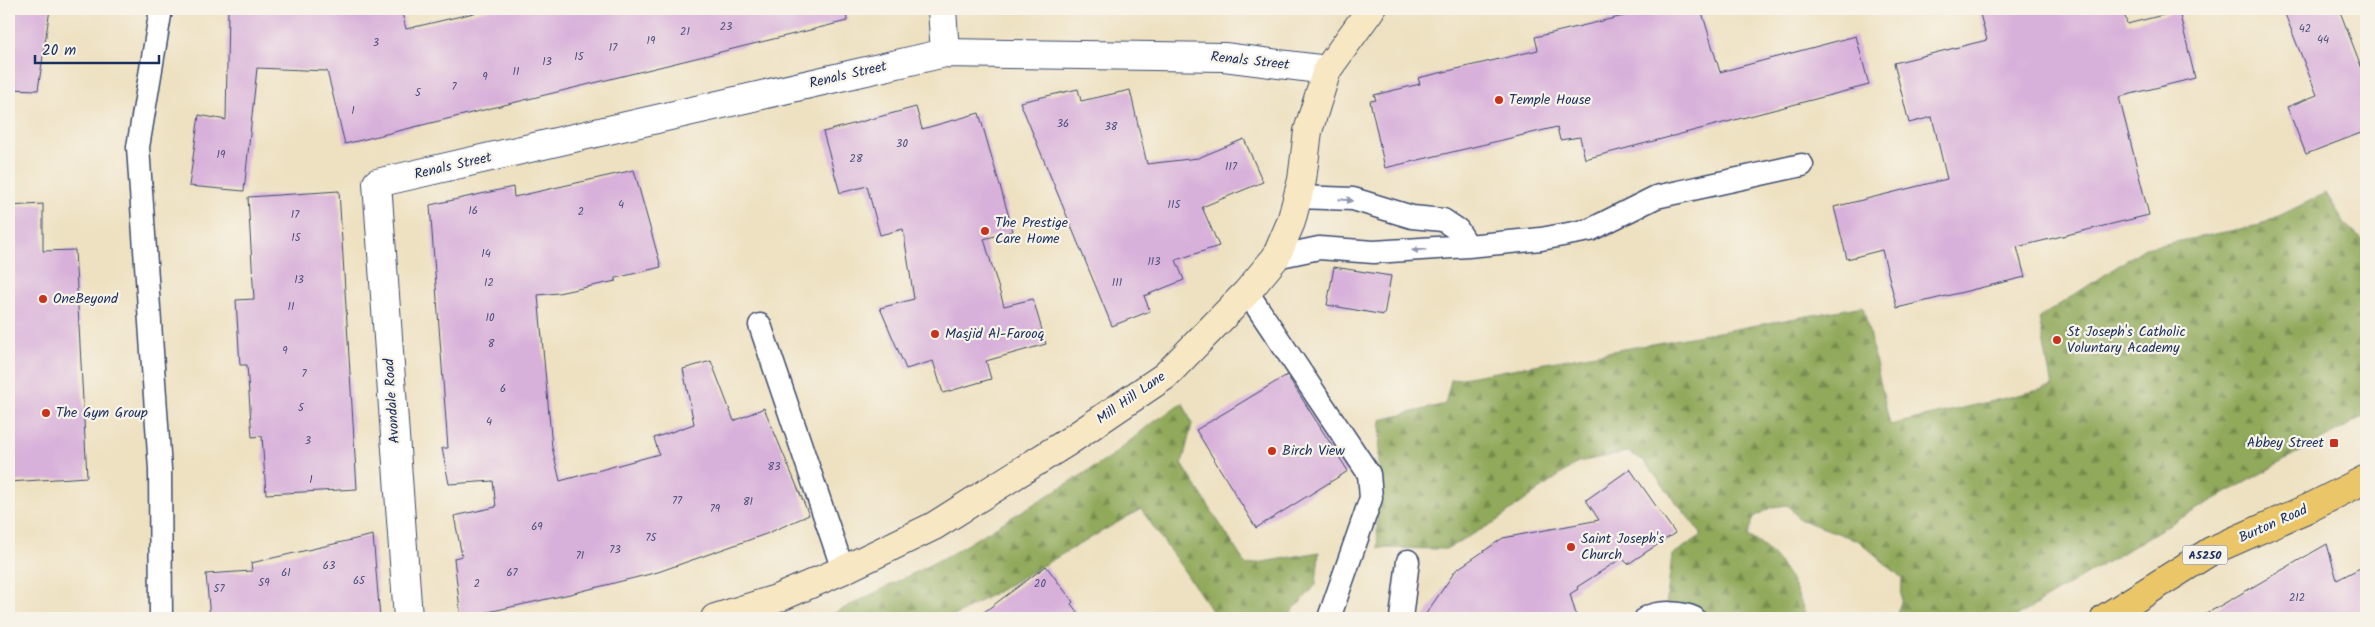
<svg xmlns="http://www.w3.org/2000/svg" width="2375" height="627" viewBox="0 0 2375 627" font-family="Kalam,sans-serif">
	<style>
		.forest { fill: url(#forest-firs); stroke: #566c5c }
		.building { fill: #d8b1da }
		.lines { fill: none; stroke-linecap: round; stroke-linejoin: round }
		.lane-casing { stroke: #3b4a6d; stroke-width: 25 }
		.street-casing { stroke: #3b4a6d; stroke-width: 30 }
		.secondary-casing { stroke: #3b4a6d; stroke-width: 30 }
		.primary-casing { stroke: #3b4a6d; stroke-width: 30 }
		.lane { stroke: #fff; stroke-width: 22 }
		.street { stroke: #fff; stroke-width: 28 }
		.secondary { stroke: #f7e8c3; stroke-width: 28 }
		.primary { stroke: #eac669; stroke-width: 28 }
		.oneway { fill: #8d97ae }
		.poi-dot { fill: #c8321e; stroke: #f7f3e8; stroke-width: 2 }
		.labels { text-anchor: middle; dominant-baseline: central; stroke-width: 4.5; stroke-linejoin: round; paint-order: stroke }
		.number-label { font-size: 11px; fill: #4a507d }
		.shield { fill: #f7f3e8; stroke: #5d6a87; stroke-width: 1 }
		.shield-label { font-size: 12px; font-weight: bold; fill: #1b2f5e }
		.street-label { font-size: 14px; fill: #1b2f5e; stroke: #f7f3e8 }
		.poi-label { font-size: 14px; fill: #1b2f5e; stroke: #f7f3e8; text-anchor: start }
	</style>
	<defs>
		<pattern id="forest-firs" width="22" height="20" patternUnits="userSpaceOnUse" patternTransform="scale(1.25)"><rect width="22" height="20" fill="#90a95a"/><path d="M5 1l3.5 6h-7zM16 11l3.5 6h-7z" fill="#758a4e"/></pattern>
	</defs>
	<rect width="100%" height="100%" fill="#f7f3e8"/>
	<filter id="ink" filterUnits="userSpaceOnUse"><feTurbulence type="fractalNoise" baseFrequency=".02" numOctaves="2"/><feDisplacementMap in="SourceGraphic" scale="10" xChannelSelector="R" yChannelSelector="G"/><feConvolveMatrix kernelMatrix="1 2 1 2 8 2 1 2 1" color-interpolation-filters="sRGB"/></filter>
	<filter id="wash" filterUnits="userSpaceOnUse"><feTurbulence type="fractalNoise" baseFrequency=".0096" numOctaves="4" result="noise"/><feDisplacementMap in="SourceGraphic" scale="20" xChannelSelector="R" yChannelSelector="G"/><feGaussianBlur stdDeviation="1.12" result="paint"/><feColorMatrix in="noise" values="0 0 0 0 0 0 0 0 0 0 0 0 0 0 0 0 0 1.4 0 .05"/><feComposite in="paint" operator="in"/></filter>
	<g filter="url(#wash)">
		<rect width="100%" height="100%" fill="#eee1c1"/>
		<path class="forest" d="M2326,193L2346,225L2366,244V415L2165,527L2014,618H1895L1901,602L1902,578L1859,541L1799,519L1788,505L1773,507L1754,517L1748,536C1784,558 1793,581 1807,618H1687L1666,606L1672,555L1702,535L1643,460L1628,452L1578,462L1495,522L1446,549L1378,548L1376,503L1381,420L1445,404L1451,380L1863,306L1890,425L2052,387L2039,318L2145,248L2260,225Z
			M1183,403L1192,424L1182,464L1246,565L1319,552L1316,585L1286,618H1217L1141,509L951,618H830L829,616L951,554L1108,459L1149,425Z"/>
		<g id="blocks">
			<path class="building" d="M9,9H50L38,90L9,89Z
				M228,9H401L406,29L491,9H846L847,21L345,144L327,71L257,68L244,191L189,186L199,115L226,120Z
				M1653,9H1701L1720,72L1856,36L1869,85L1585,159L1580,137L1560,140L1557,127L1385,168L1370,101L1376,100L1374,95L1420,84L1418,78L1538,50L1535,37Z
				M2002,9H2123L2127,24L2179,11L2195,78L2119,97L2149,215L2017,247L2025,277L1897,308L1882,250L1847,259L1834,207L1947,179L1932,117L1909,123L1894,63L1987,40L1980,14Z
				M2283,9H2339L2366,79V131L2306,154L2287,107L2317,95Z
				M1078,89L1081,101L1130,90L1147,164L1198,158L1244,139L1263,182L1202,207L1219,246L1176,260L1184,280L1144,296L1150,311L1112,326L1020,102Z
				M916,107L922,129L979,113L1013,231L984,239L1004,306L1033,299L1046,344L986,361L991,379L943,393L933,361L906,369L880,308L914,299L903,229L880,235L867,186L840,193L823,132Z
				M634,170L661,267L616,278V281L558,293L538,295L552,447L560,481L659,454L654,438L694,424L683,369L711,361L734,421L764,408L809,515L766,534L658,572L570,594L461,618L454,558L462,556L454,516L496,507L493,481L449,484L442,448H448L430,205L513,187L514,197Z
				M339,191L357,489L266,494L262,436L252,437L247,365H240L236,300L254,299L248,197Z
				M43,204V251L75,250L87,477L9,482V206Z
				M1334,267L1391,276L1384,315L1327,305Z
				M1287,375L1348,471L1256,528L1196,430Z
				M1630,469L1675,533L1628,564L1622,558L1577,587L1578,589L1570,594L1577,618H1423L1456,570L1503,538L1599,520L1586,500Z
				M373,535L380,618H210L206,574L252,571L251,563Z
				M2327,544L2337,580L2366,565V618H2199Z
				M1046,566L1073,602L1071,604L1082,618H976Z"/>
		</g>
	</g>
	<g filter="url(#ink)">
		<use href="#blocks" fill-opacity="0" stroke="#3b4a6d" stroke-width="1"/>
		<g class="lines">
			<g class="lane-casing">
				<path id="lane" d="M1298,197L1353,199L1412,217L1443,220L1458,230L1468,246
					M1276,257L1319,248L1374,252L1468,246L1541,239L1590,230L1656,197L1802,165
					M1247,292L1369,474L1371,498L1329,618
					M760,325L843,570
					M161,618L160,469L138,147L161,9
					M1401,618L1408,561
					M1646,618C1658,611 1682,612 1694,618"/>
			</g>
			<g class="street-casing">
				<path id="street" d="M942,9L945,53
					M408,618L377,183L945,53L1224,57L1327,70"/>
			</g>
			<g class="secondary-casing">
				<path id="secondary" d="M715,618L776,599L843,570L934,526L1066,443L1165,376L1247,292L1276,257L1291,222L1302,180L1308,131L1327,70L1371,9"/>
			</g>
			<g class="primary-casing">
				<path id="primary" d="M2105,618L2211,551L2313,506L2366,479"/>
			</g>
			<use href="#lane" class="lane"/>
			<use href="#street" class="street"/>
			<use href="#secondary" class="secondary"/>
			<use href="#primary" class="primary"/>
		</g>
		<defs><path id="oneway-solid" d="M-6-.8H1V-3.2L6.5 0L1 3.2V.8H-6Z" transform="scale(1.25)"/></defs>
		<g class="oneway">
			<use href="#oneway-solid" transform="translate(1346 200) rotate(5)"/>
			<use href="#oneway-solid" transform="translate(1419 250) rotate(176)"/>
		</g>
	</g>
	<g class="poi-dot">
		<circle cx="1499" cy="100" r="5"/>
		<circle cx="985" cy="231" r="5"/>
		<circle cx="43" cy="299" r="5"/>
		<circle cx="935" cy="334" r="5"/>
		<circle cx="2057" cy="340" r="5"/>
		<circle cx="46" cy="413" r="5"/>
		<rect x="2329" y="438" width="10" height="10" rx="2.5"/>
		<circle cx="1272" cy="451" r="5"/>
		<circle cx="1571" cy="547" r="5"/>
	</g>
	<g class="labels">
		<g class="number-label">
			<text x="726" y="27">23</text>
			<text x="2305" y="29">42</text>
			<text x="685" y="32">21</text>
			<text x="2323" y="40">44</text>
			<text x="651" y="41">19</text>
			<text x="376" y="43">3</text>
			<text x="613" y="48">17</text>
			<text x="579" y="57">15</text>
			<text x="547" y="62">13</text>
			<text x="516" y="72">11</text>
			<text x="485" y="77">9</text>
			<text x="454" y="87">7</text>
			<text x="418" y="93">5</text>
			<text x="353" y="111">1</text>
			<text x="1063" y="124">36</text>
			<text x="1111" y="127">38</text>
			<text x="902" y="144">30</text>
			<text x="221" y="155">19</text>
			<text x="856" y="159">28</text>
			<text x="1231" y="167">117</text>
			<text x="621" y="205">4</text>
			<text x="1174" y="205">115</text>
			<text x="473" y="211">16</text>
			<text x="581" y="212">2</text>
			<text x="295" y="215">17</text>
			<text x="296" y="238">15</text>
			<text x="486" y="254">14</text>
			<text x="1154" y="262">113</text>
			<text x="299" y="280">13</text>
			<text x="489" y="283">12</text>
			<text x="1117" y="283">111</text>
			<text x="291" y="307">11</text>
			<text x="490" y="318">10</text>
			<text x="491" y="344">8</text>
			<text x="285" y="351">9</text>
			<text x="304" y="374">7</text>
			<text x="503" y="389">6</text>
			<text x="301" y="408">5</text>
			<text x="489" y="422">4</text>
			<text x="308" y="441">3</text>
			<text x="774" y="467">83</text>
			<text x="311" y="480">1</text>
			<text x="677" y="501">77</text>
			<text x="748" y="502">81</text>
			<text x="715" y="509">79</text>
			<text x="537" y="527">69</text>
			<text x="651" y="538">75</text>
			<text x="615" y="550">73</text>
			<text x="580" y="556">71</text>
			<text x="329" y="566">63</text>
			<text x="286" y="573">61</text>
			<text x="512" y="573">67</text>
			<text x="359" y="581">65</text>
			<text x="264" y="583">59</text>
			<text x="477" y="584">2</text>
			<text x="1040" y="584">20</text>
			<text x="219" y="589">57</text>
			<text x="2297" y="598">212</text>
		</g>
		<rect class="shield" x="2182.5" y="545.5" width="45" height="19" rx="4"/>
		<g class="shield-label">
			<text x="2205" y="555">A5250</text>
		</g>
		<g class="street-label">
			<text transform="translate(1250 61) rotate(6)">Renals Street</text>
			<text transform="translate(848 75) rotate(-13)">Renals Street</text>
			<text transform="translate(453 166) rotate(-13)">Renals Street</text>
			<text transform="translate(1131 398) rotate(-35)">Mill Hill Lane</text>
			<text transform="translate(392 401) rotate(-94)">Avondale Road</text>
			<text transform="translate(2273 524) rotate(-24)">Burton Road</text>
		</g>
		<g class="poi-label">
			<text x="1509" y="100">Temple House</text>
			<text x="995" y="223">The Prestige<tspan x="995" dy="16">Care Home</tspan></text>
			<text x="53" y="299">OneBeyond</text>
			<text x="2067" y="332">St Joseph's Catholic<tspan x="2067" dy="16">Voluntary Academy</tspan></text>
			<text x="945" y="334">Masjid Al-Farooq</text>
			<text x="56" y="413">The Gym Group</text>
			<text x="2324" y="443" text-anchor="end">Abbey Street</text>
			<text x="1282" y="451">Birch View</text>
			<text x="1581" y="539">Saint Joseph's<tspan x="1581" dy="16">Church</tspan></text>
		</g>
	</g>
	<rect width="2375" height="627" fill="none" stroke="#f7f3e8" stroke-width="30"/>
	<path d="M35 55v8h124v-8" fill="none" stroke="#1b2f5e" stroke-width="2.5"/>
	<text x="42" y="55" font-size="15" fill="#1b2f5e" stroke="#f7f3e8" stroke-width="4" paint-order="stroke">20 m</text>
</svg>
